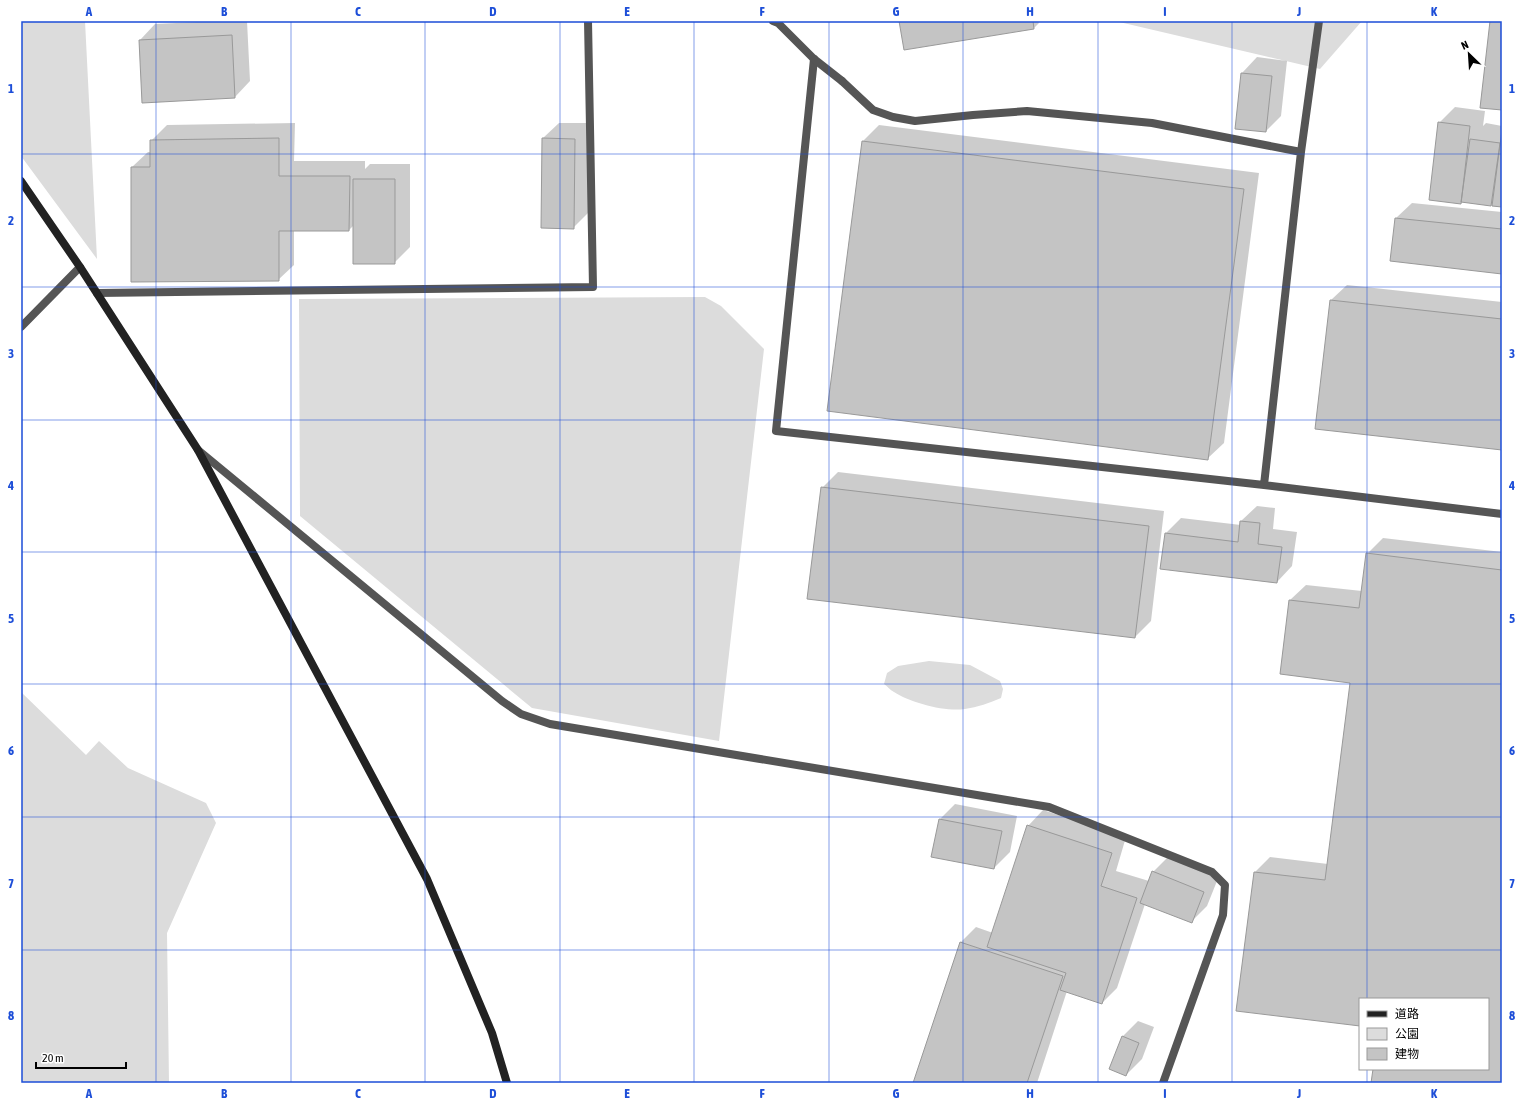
<svg xmlns="http://www.w3.org/2000/svg" width="1523" height="1104" viewBox="0 0 1523 1104" font-family="'Asap Condensed','Noto Sans JP',sans-serif">
	<style>
		.green { fill: #dcdcdc }
		.shadow { fill: #0003 }
		.building { fill: #c4c4c4; stroke: #999 }
		.lines { fill: none; stroke-linecap: round; stroke-linejoin: round }
		.lane { stroke: #555; stroke-width: 8 }
		.street { stroke: #555; stroke-width: 8 }
		.secondary { stroke: #222; stroke-width: 8 }
		.grid { fill: none; stroke: #1d4ed8; stroke-width: 1; stroke-opacity: 0.55 }
		.neatline { fill: none; stroke: #1d4ed8; stroke-width: 1.5 }
		.grid-label { font-size: 13px; text-anchor: middle; font-weight: bold; fill: #1d4ed8 }
	</style>
	<rect width="100%" height="100%" fill="#fff"/>
	<path class="green" d="M21,21H85L97,259L21,156Z
		M1115,21H1362L1320,69Z
		M705,297L721,306L764,349L719,741L532,708L300,516L299,299Z
		M929,661L970,665L1000,681L1003,689L1001,698C990,703 977,707 965,709C945,712 911,703 894,692C890,690 887,686 884,684L887,673L898,666Z
		M21,692L86,755L99,741L128,768L206,803L216,823L167,933L169,1083H21Z"/>
	<path class="shadow" d="M219,21H247L250,81L235,97L140,40L155,24Z
		M900,21H1038L1039,23L1034,28Z
		M1257,57L1287,61L1281,116L1266,131L1236,128L1242,73Z
		M1455,107L1485,111L1483,126L1486,123L1502,126V206L1494,202L1491,205L1430,199L1439,123Z
		M295,123L294,161H365V169L370,164H410V247L394,263L354,225L349,230H294V265L278,280L132,167L148,152H151V141L167,125Z
		M559,123H590L589,212L573,228L543,138Z
		M879,125L1259,173L1224,443L1208,458L828,410L863,141Z
		M1412,203L1502,212V273L1396,218Z
		M1347,285L1502,302V449L1331,300Z
		M838,472L1164,511L1151,621L1135,637L822,488Z
		M1257,506L1275,508L1273,529L1297,532L1292,566L1277,582L1162,568L1166,533L1181,518L1241,525V521Z
		M1383,538L1502,552V1083H1372L1374,1069H1488V999H1360V1025L1255,872L1270,857L1328,864L1351,682L1281,673L1290,600L1306,585L1362,591L1367,554Z
		M955,804L1017,816L1010,852L994,868L932,856L940,819Z
		M1043,810L1126,837L1116,871L1149,881L1153,872L1169,856L1219,876L1207,906L1191,922L1145,904L1117,988L1102,1003L1067,991L1037,1083H914L960,943L976,927L993,933L1028,826Z
		M1138,1021L1154,1027L1142,1059L1126,1075L1110,1069L1123,1036Z"/>
	<path class="building" d="M899,21H1033L1034,29L904,50Z
		M1490,21H1502V110L1480,108Z
		M232,35L235,98L142,103L139,40Z
		M1241,73L1272,76L1266,132L1235,129Z
		M1438,122L1470,126L1461,204L1429,200Z
		M1502,130V207L1492,206Z
		M279,138V176H350L349,231H279V281L131,282V167H150V140Z
		M542,138L575,139L574,229L541,228Z
		M1470,139L1500,143L1491,206L1461,202Z
		M862,141L1244,189L1208,460L827,411Z
		M353,179H395V264H353Z
		M1395,218L1502,229V274L1390,261Z
		M1330,300L1502,319V450L1315,429Z
		M821,487L1149,526L1135,638L807,599Z
		M1240,521L1260,523L1258,544L1282,547L1277,583L1160,569L1165,533L1238,542Z
		M1366,553L1502,570V1083H1371L1373,1069H1488V999H1360V1026L1236,1011L1254,872L1325,880L1350,683L1280,674L1289,600L1359,608Z
		M939,819L1002,831L994,869L931,857Z
		M1027,825L1112,853L1101,886L1137,898L1102,1004L1060,990L1066,973L987,947Z
		M1152,871L1204,892L1192,923L1140,903Z
		M960,942L1063,976L1027,1083H913Z
		M1122,1036L1139,1043L1126,1076L1109,1069Z"/>
	<g class="lines">
		<path class="lane" d="M814,59L776,431L1264,485L1502,514
			M842,81L873,110L893,117L915,121L973,115L1027,111L1152,123L1301,152
			M1264,485L1301,152L1319,21"/>
		<path class="street" d="M773,21L778,23L814,59L842,81
			M97,293L593,287L588,21
			M21,327L80,267
			M198,450L502,701L521,714L550,724L1049,807L1212,872L1225,885L1223,915L1163,1083"/>
		<path class="secondary" d="M21,181L80,267L198,450L427,879L492,1033L507,1083"/>
	</g>
	<path class="grid" d="M156,21V1083M291,21V1083M425,21V1083M560,21V1083M694,21V1083M829,21V1083M963,21V1083M1098,21V1083M1232,21V1083M1367,21V999M21,154H1502M21,287H1502M21,420H1502M21,552H1502M21,684H1502M21,817H1502M21,950H1502M1367,1069V1083"/>
	<rect width="1523" height="1104" fill="none" stroke="#ffffff" stroke-width="44"/>
	<rect x="1359" y="998" width="130" height="72" fill="#ffffff" stroke="#999999"/>
	<rect x="1367" y="1011" width="20" height="6" fill="#222222" stroke="#999999"/>
	<text x="1395" y="1018" font-size="12" fill="#000000">道路</text>
	<rect x="1367" y="1028" width="20" height="12" fill="#dcdcdc" stroke="#999999"/>
	<text x="1395" y="1038" font-size="12" fill="#000000">公園</text>
	<rect x="1367" y="1048" width="20" height="12" fill="#c4c4c4" stroke="#999999"/>
	<text x="1395" y="1058" font-size="12" fill="#000000">建物</text>
	<g transform="translate(1469 54) rotate(335)" stroke="#ffffff" stroke-width="3" paint-order="stroke">
	<path d="M0-3L7 15L0 10L-7 15Z" fill="#000000"/>
	<text y="-6" font-size="11" font-weight="bold" text-anchor="middle" fill="#000000">N</text>
	</g>
	<path d="M36 1062v6h90v-6" fill="none" stroke="#000000" stroke-width="2"/>
	<text x="42" y="1062" font-size="12" fill="#000000" stroke="#ffffff" stroke-width="3" paint-order="stroke">20 m</text>
	<rect x="22" y="22" width="1479" height="1060" class="neatline"/>
	<g class="grid-label">
		<text x="89" y="16">A</text>
		<text x="224" y="16">B</text>
		<text x="358" y="16">C</text>
		<text x="493" y="16">D</text>
		<text x="627" y="16">E</text>
		<text x="762" y="16">F</text>
		<text x="896" y="16">G</text>
		<text x="1030" y="16">H</text>
		<text x="1165" y="16">I</text>
		<text x="1299" y="16">J</text>
		<text x="1434" y="16">K</text>
		<text x="11" y="93">1</text>
		<text x="1512" y="93">1</text>
		<text x="11" y="225">2</text>
		<text x="1512" y="225">2</text>
		<text x="11" y="358">3</text>
		<text x="1512" y="358">3</text>
		<text x="11" y="490">4</text>
		<text x="1512" y="490">4</text>
		<text x="11" y="623">5</text>
		<text x="1512" y="623">5</text>
		<text x="11" y="755">6</text>
		<text x="1512" y="755">6</text>
		<text x="11" y="888">7</text>
		<text x="1512" y="888">7</text>
		<text x="11" y="1020">8</text>
		<text x="1512" y="1020">8</text>
		<text x="89" y="1098">A</text>
		<text x="224" y="1098">B</text>
		<text x="358" y="1098">C</text>
		<text x="493" y="1098">D</text>
		<text x="627" y="1098">E</text>
		<text x="762" y="1098">F</text>
		<text x="896" y="1098">G</text>
		<text x="1030" y="1098">H</text>
		<text x="1165" y="1098">I</text>
		<text x="1299" y="1098">J</text>
		<text x="1434" y="1098">K</text>
	</g>
</svg>
